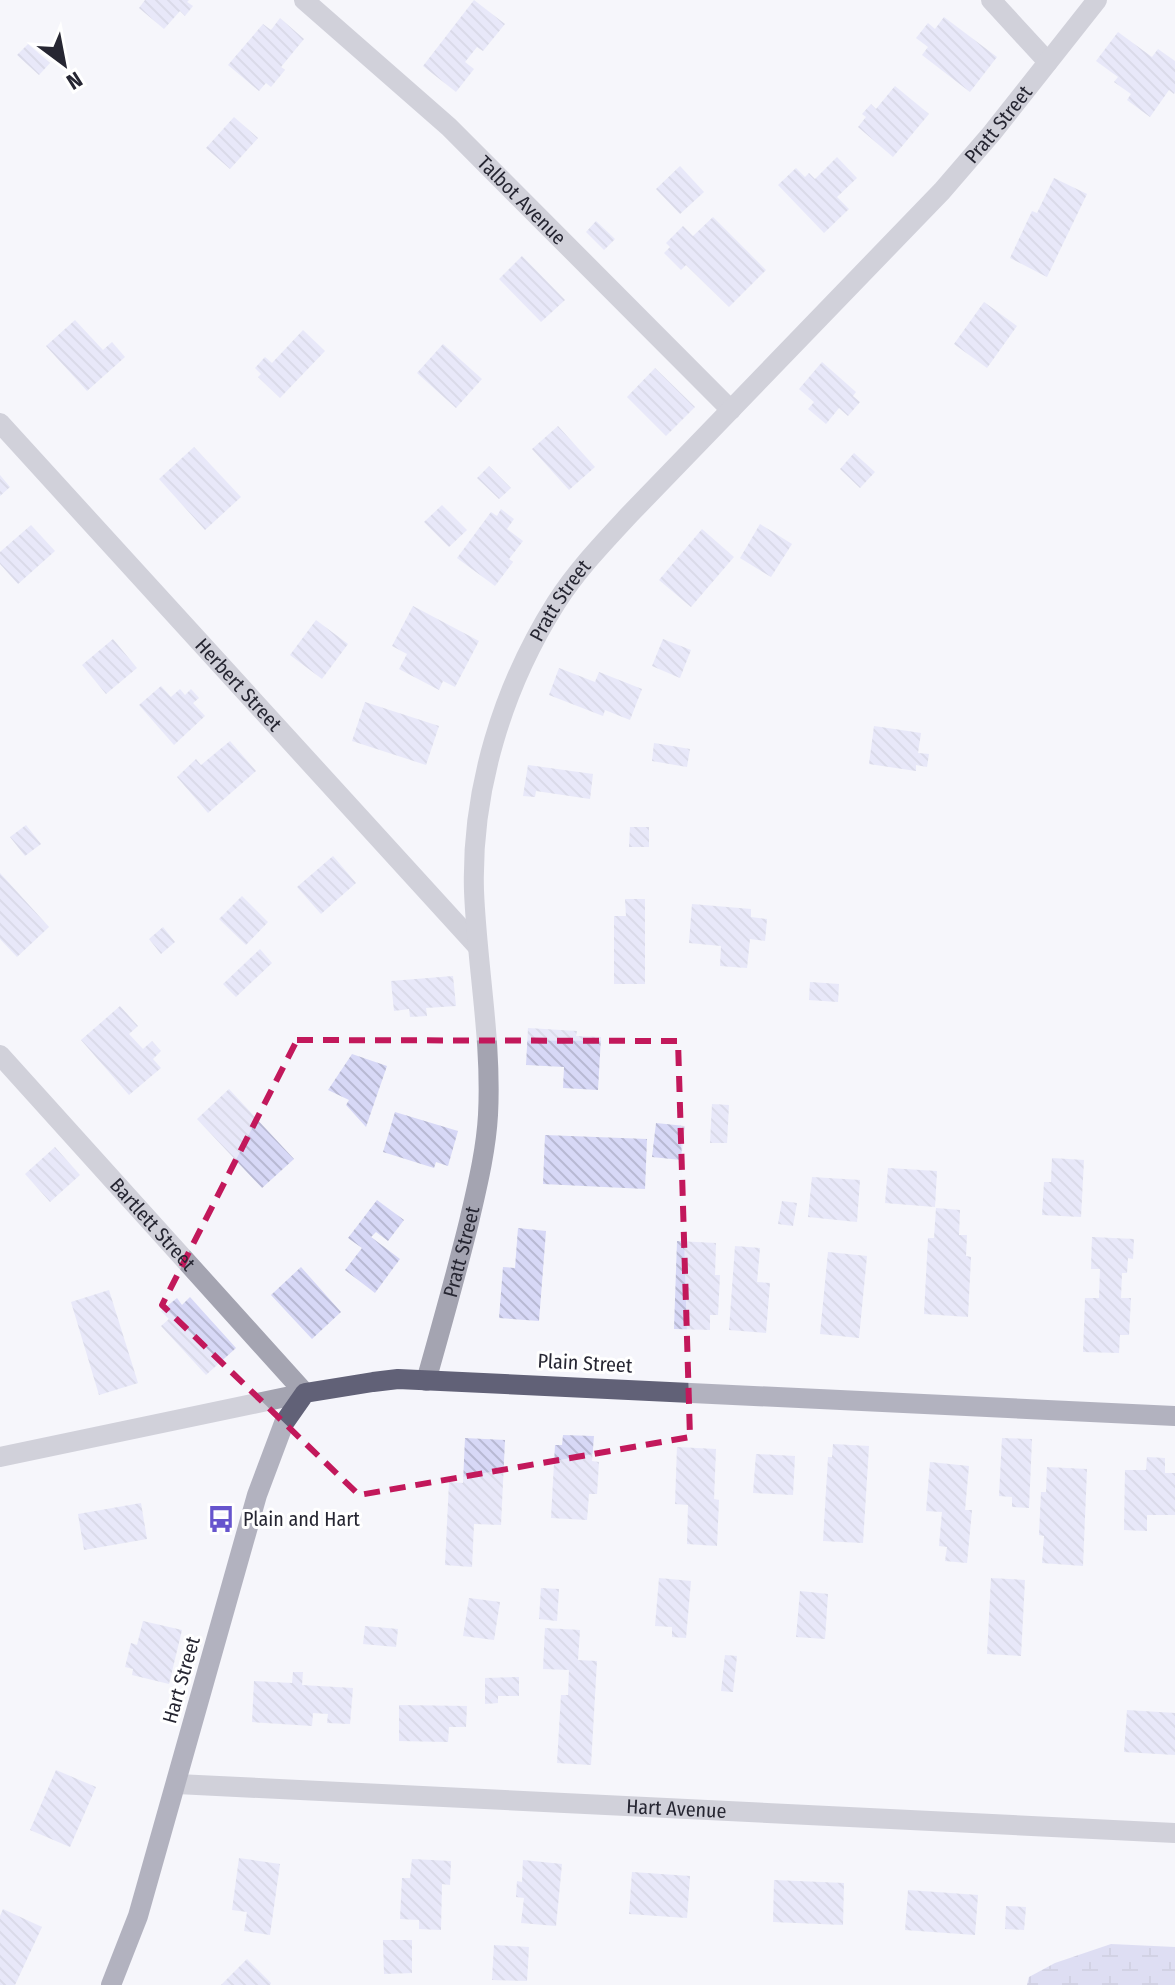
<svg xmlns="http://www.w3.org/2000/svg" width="1175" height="1985" viewBox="0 0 1175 1985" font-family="'Fira Sans Condensed',sans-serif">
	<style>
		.wetland { fill: url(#wetland-marsh) }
		.building { fill: url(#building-back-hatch) }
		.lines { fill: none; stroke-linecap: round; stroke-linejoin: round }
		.minor { stroke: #a4a4b1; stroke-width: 20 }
		.major { stroke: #616177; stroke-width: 20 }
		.marked { fill: none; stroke: #c2185b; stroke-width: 6; stroke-dasharray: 16 10; stroke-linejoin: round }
		.labels { text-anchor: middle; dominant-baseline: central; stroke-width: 6; stroke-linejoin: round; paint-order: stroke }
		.street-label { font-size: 20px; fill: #262632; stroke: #fff }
		.poi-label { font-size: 20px; fill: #262632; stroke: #fff; text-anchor: start }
	</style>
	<defs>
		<pattern id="wetland-marsh" width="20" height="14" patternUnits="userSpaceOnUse" patternTransform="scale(2)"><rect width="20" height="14" fill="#c1c1e9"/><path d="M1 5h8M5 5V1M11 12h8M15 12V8" fill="none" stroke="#a6a6c8"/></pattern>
		<pattern id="building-back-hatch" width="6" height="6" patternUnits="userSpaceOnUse" patternTransform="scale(2)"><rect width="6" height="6" fill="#d7d8f6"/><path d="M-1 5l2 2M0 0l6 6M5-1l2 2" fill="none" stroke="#b8b9d3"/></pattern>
	</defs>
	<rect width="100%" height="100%" fill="#f5f5fb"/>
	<path class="wetland" d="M1111,1944L1175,1947V1985H1027L1029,1977L1055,1963Z"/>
	<path class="building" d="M145,0H189L187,2L193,6L185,16L180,11L164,29L139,8Z
		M474,0L505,24L483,51L477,47L465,62L474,69L456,92L423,66Z
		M944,17L997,57L970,92L922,55L928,47L916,38L928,23L935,29Z
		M280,18L304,39L281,67L285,70L271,87L266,83L259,91L228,65L263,24L271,30Z
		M1118,32L1152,57L1158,49L1175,61V92L1174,94L1169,90L1150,117L1127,100L1131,94L1114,82L1118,77L1096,61Z
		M28,44L50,63L39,75L17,55Z
		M895,86L929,114L893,157L858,127L866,117L862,114L871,104L876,109Z
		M234,117L258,138L230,169L206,148Z
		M837,157L857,178L837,197L849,209L824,233L778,185L796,168L805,177L809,173L815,179Z
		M680,166L704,192L680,214L656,189Z
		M1054,178L1087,194L1047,277L1010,258L1032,211L1037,213Z
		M713,217L766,270L729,307L686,265L681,270L664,253L670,247L666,243L683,226L693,236Z
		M596,221L615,239L604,250L586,232Z
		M522,256L565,300L541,322L499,279Z
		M984,302L1017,326L987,368L954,344Z
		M75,320L103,350L112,342L125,357L87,391L46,346Z
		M303,330L325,351L280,398L258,377L261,374L255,368L265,357L272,363Z
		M443,344L482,379L456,408L417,373Z
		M822,362L856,392L853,396L860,402L848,416L839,408L826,424L808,409L814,402L799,389Z
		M655,368L695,407L666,436L627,397Z
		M558,426L595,467L569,490L532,449Z
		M194,447L241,497L205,530L159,479Z
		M854,453L875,472L860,488L840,469Z
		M489,466L511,488L499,499L477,478Z
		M0,475L10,487L0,496Z
		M442,505L467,530L449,547L424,522Z
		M501,509L514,519L507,529L523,541L509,559L513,562L495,586L457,558L491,512L497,516Z
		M760,524L792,544L771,577L740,558Z
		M31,525L55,551L18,584L0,564V552Z
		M702,529L734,557L691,607L659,580Z
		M413,606L479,641L455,687L443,681L439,690L399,669L407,654L392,646Z
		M316,620L348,644L322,679L290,655Z
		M113,639L137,668L106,694L82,665Z
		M663,639L691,650L680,678L652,666Z
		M559,668L595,682L599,672L642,689L630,720L605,710L603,716L549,695Z
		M161,686L171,697L180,689L185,695L191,689L199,698L193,703L205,716L174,745L139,705Z
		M365,702L439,726L426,765L352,741Z
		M874,726L921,733L918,753L929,754L927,767L916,765V771L869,764Z
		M230,741L256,771L208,813L177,777L196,759L201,765Z
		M654,743L690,749L687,767L652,761Z
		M528,765L593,774L590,799L536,791L535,797L523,796Z
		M26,825L41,844L25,856L10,837Z
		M630,827H649V847H629Z
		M333,856L356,883L321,914L297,887Z
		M0,873L49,927L17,957L0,939Z
		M242,896L268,922L246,945L219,919Z
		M625,899H645V984H614V916H626Z
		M692,904L751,909V917L767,919L765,941L750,939L747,968L720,966L721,946L689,943Z
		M163,927L175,942L161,954L149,939Z
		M260,949L272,963L236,997L223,984Z
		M453,976L456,1006L426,1008L427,1016L410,1017L409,1009L394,1011L391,981Z
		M810,982L839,984L838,1002L809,1000Z
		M120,1006L138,1026L129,1034L143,1049L152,1041L161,1051L153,1059L161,1068L129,1095L81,1040Z
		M528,1028L577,1031L576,1036L601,1037L598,1090L563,1088L564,1067L526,1065Z
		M352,1054L387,1066L366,1127L346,1105L349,1100L328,1090Z
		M229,1089L294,1159L262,1188L197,1119Z
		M712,1104L729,1105L727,1143H710Z
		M395,1112L458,1131L448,1166L436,1162L434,1168L383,1152Z
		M656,1123L685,1126L681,1160L652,1157Z
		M545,1135L647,1139L645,1189L543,1184Z
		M55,1147L80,1175L50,1202L25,1174Z
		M1052,1158L1084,1160L1081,1217L1042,1215L1044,1182H1051Z
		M888,1168L937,1171L935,1207L885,1203Z
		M812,1177L860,1180L857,1222L808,1217Z
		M377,1200L404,1220L388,1241L376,1232L371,1237L400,1259L375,1293L345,1270L362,1248L348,1238Z
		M782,1201L797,1203L793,1226L778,1224Z
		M936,1208L960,1210L959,1235H967L966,1256L971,1257L968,1317L924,1314L928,1238H934Z
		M518,1228L546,1231L539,1321L499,1318L503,1267L515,1268Z
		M1092,1237L1134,1239L1133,1259L1128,1258L1127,1273H1122L1121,1298H1131L1129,1335H1120L1119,1353L1083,1352L1085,1298H1099L1100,1269H1091Z
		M677,1241L716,1243L715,1275H720L718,1315H710V1330L674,1329Z
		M735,1246L760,1248L757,1282L770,1283L766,1333L729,1330Z
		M828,1252L867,1256L859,1338L820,1334Z
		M301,1267L341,1312L312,1339L271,1295Z
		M109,1290L138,1383L99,1395L71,1302Z
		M190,1297L236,1348L206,1375L161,1326L169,1319L161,1311L177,1298L182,1305Z
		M563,1435L594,1436L592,1461L599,1462L597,1494H589L587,1520L551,1518L555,1445H562Z
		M465,1438L505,1440L501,1525L474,1524L472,1567L445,1565L449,1482L463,1483Z
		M1002,1438L1032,1439L1029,1508L1012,1507V1497L999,1496Z
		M833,1444L869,1446L863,1543L823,1541L828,1457H832Z
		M677,1447L716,1449L714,1499L719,1500L717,1546L687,1544L688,1505L675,1504Z
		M756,1454L795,1456L793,1495L753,1493Z
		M1147,1457L1165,1458V1473H1175V1515H1147V1531L1124,1530L1125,1470H1146Z
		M930,1462L969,1466L965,1510H972L967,1563L945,1561L947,1547L939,1546L942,1512L926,1511Z
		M1047,1467L1087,1469L1083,1566L1042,1563L1044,1536L1039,1535L1041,1492H1046Z
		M141,1503L147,1539L84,1550L78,1514Z
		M659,1578L691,1581L686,1638L672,1637V1627L655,1626Z
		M991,1578L1025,1580L1021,1656L987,1654Z
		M541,1588L559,1589L557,1621L539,1619Z
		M800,1591L828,1594L825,1639L796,1637Z
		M469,1598L500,1602L494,1640L463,1636Z
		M143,1621L182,1630L169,1684L132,1675L133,1669L125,1667L131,1643L137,1645Z
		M365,1626L398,1629L396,1647L363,1644Z
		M545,1628L580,1630L578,1660L597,1661L591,1765L557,1763L561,1695H568L569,1670L543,1669Z
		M725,1655L737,1656L733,1692L721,1691Z
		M293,1672H303L302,1685L353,1688L350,1724L327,1723L328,1714L313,1713L312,1726L252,1722L254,1681L292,1683Z
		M519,1677V1696H498V1703L485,1704V1678Z
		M399,1705L467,1706L466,1727H449L448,1742L399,1741Z
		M1127,1710L1175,1713V1755L1124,1752Z
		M56,1770L96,1787L70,1847L30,1830Z
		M239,1858L280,1864L270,1935L244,1931L247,1912L232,1910Z
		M412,1859L451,1861L450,1885L442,1884L441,1930L419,1929V1920L400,1919L402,1878H410Z
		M523,1860L562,1864L556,1926L521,1923L524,1898L516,1897L517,1881L522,1882Z
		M632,1872L690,1876L687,1918L629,1914Z
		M774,1880L844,1883L843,1925L773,1922Z
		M908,1890L978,1895L975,1935L905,1930Z
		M1006,1906L1026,1907L1024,1930L1005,1929Z
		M3,1909L42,1927L15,1985H0V1916Z
		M383,1940H412V1973L384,1974Z
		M494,1945L529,1947L527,1981L492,1980Z
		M247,1959L271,1983L270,1985H221Z"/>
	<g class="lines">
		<g class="minor">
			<path id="s1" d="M304,0L449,127L731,410"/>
			<path d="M991,0L1048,62"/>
			<path id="s2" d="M0,423L477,946"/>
			<path id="s3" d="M0,1055L305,1393L0,1457"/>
			<path id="s4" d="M426,1381C441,1328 456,1275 469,1222C477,1187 486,1151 488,1115C492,1040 477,966 474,891C471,790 503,687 556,603C577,570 604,542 630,514L942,191L992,133L1097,0"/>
			<path id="s5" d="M177,1784L1175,1833"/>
		</g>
		<path class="major" d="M111,1985L138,1916L257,1495L284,1423L305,1393L373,1382L398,1379L1175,1416"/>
	</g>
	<path d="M0 0H1175V1985H0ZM297,1040L678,1041L690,1437L359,1495L162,1305Z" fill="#f5f5fb" fill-opacity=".55" fill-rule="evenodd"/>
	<path class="marked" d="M297,1040L678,1041L690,1437L359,1495L162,1305Z"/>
	<defs>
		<g id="bus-bare" transform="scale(2.16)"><path d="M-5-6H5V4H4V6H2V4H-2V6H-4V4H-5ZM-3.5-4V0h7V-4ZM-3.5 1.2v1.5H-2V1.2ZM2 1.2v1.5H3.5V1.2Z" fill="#6654cd" stroke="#fff" stroke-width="2.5" paint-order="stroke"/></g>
	</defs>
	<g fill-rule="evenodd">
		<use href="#bus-bare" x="221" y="1519"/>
	</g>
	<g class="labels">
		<g class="street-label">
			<text stroke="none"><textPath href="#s4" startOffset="1454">Pratt Street</textPath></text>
			<text stroke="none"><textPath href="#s1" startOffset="296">Talbot Avenue</textPath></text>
			<text stroke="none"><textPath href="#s4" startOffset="806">Pratt Street</textPath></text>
			<text stroke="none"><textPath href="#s2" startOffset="354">Herbert Street</textPath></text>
			<text stroke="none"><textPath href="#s3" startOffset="228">Bartlett Street</textPath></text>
			<text stroke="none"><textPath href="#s4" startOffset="134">Pratt Street</textPath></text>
			<text transform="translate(585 1363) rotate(3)">Plain Street</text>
			<text transform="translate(181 1680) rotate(-74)">Hart Street</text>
			<text stroke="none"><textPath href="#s5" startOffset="500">Hart Avenue</textPath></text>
		</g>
		<g class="poi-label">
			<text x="243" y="1519">Plain and Hart</text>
		</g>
	</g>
	<g transform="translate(64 64) rotate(148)" stroke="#ffffff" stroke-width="6" paint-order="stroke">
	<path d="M0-6L14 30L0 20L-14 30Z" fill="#262632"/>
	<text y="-12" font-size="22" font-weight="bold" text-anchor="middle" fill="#262632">N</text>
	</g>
</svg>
